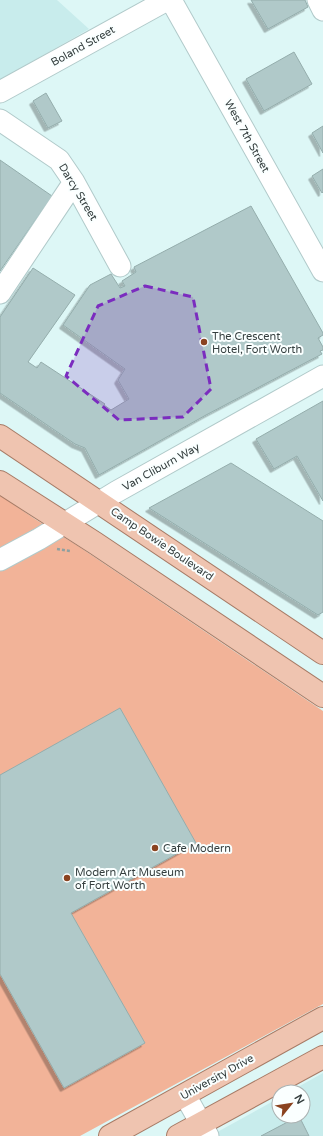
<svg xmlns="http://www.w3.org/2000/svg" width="323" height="1136" viewBox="0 0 323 1136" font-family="'Varela Round',sans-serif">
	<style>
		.built { fill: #c8ecec }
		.green { fill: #f2b398 }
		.building { fill: #b0c9c9; stroke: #94adac; filter: url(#shadow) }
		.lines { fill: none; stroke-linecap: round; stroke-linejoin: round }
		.minor-casing { stroke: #b1caca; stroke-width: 23 }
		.major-casing { stroke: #a77b66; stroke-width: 24 }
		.path { stroke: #8ea0a0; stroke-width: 2.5; stroke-dasharray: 3 2; stroke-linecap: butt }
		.minor { stroke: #fff; stroke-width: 21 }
		.major { stroke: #efc4b0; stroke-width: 22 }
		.marked { fill: #7b2cbf; fill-opacity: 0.2; stroke: #7b2cbf; stroke-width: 3; stroke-dasharray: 8 5; stroke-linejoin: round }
		.poi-dot { fill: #8a4320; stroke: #faffff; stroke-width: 1.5 }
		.labels { text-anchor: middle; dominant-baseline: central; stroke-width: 4; stroke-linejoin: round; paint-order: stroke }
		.street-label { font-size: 11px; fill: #343e3e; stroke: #faffff }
		.poi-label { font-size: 11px; fill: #343e3e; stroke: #faffff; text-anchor: start }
	</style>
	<defs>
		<filter id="shadow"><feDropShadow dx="-3.5" dy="3.5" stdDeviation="0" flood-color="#0004"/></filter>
	</defs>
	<rect width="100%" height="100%" fill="#ddf7f6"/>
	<path class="built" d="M0,0H57L89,29L0,80Z
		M323,1073V1136H210L279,1098V1116H303V1092H289Z"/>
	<path class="green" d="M0,495L35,519L78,546L323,711V1004L80,1136H0Z"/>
	<path class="building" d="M251,0H305L308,7L268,29Z
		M294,52L312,84L264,111L246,79Z
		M46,93L62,121L48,128L33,101Z
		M323,126V153L312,133Z
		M0,160L52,196L0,271Z
		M323,169V192L322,193L312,176Z
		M251,206L323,333V335L318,338L323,347V350L320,351L322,354L206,415L99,475L85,448L75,444L0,393V317L33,268L75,295L28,362L37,368L41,362L105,404L104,405L111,410L129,399L118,380L125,369L63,325L90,285L111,274L120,288L125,286L122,281L136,272L134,267Z
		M323,401V501L297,456L274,469L256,439Z
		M231,463L323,521V612L318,615L149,508Z
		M120,708L196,843L71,913L145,1043L64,1088L0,974V775Z
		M299,1116L309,1136H261Z"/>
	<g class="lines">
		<g class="minor-casing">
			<path id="minor" d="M171,0L323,271
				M318,0L323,10
				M0,92L167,0
				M0,120L59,160L74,182L120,266
				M0,293L74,182
				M0,560L39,539L116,492L323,376
				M185,1095L208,1136"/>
		</g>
		<g class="major-casing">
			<path id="major" d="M0,436L323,653
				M0,482L95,543L323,696
				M110,1136L323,1018
				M178,1136L323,1057"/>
		</g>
		<path class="path" d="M57,549L70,551"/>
		<use href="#minor" class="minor"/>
		<use href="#major" class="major"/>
	</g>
	<path class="marked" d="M145,286L193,297L211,389L183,417L119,420L66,376L98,306Z"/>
	<g class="poi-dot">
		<circle cx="204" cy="342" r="4"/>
		<circle cx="155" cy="848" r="4"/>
		<circle cx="67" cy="878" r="4"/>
	</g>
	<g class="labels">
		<g class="street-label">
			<text transform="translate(83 46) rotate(-29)">Boland Street</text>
			<text transform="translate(247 136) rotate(61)">West 7th Street</text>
			<text transform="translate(78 192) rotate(59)">Darcy Street</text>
			<text transform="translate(161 467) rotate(-29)">Van Cliburn Way</text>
			<text transform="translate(162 544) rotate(34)">Camp Bowie Boulevard</text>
			<text transform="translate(217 1077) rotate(-29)">University Drive</text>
		</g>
		<g class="poi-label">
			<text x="212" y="336">The Crescent<tspan x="212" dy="13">Hotel, Fort Worth</tspan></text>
			<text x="163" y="848">Cafe Modern</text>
			<text x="75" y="872">Modern Art Museum<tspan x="75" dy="13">of Fort Worth</tspan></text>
		</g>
	</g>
	<g transform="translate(291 1104) rotate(60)"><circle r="19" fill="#faffff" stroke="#abb2b2"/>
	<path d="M0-3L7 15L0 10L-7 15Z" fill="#8a4320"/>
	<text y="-6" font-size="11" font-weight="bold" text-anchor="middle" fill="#343e3e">N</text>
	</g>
</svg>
